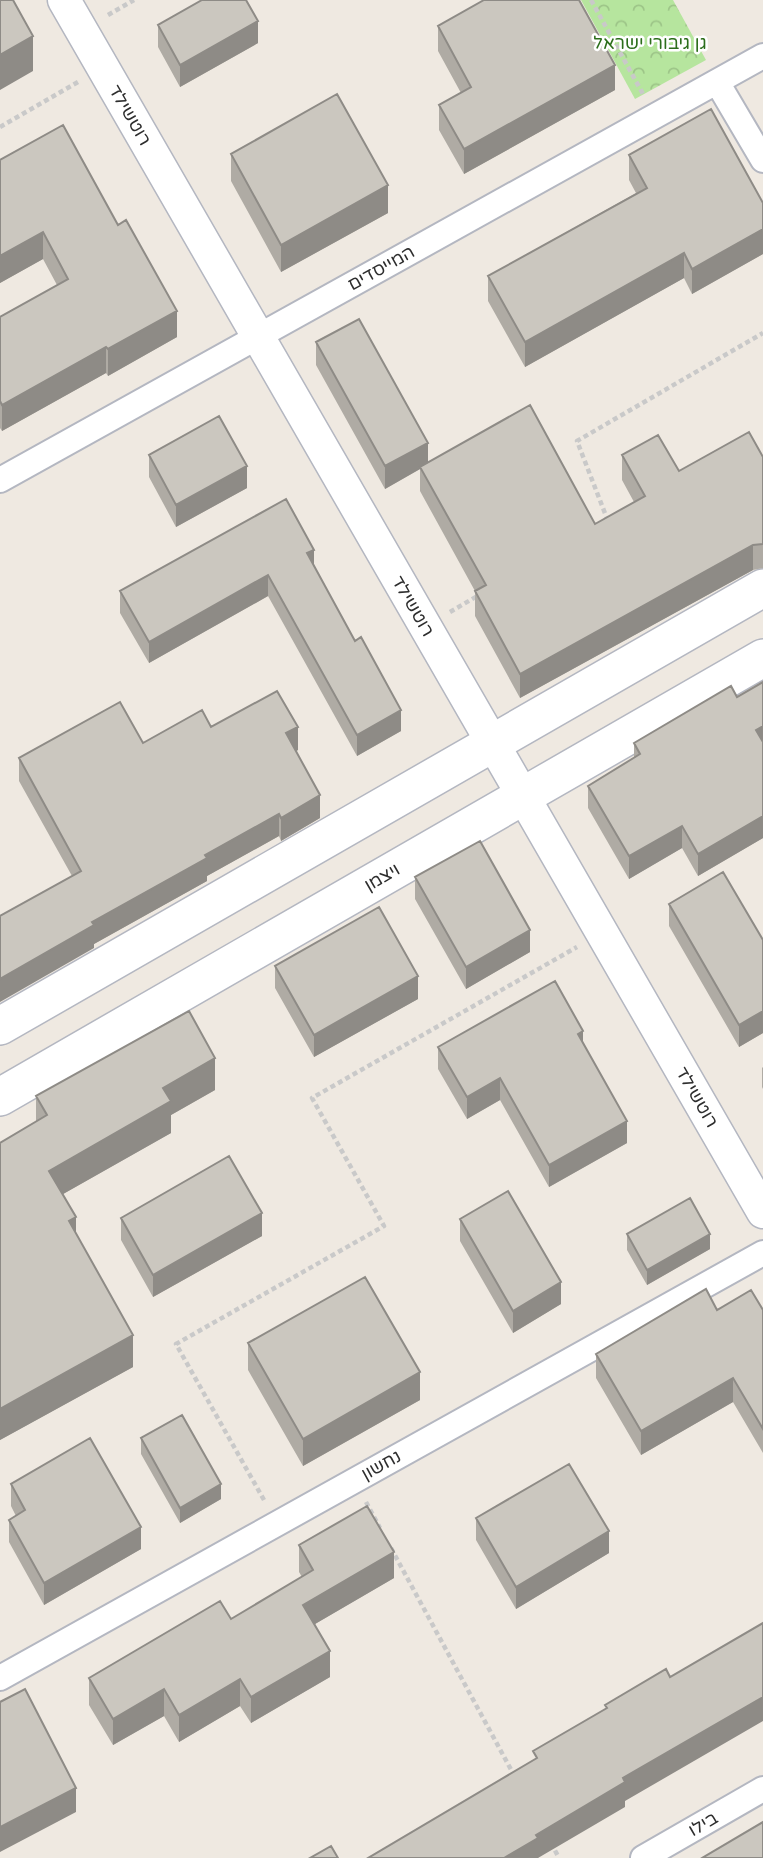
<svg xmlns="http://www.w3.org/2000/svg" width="763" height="1858" viewBox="0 0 763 1858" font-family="'Varela Round','Noto Sans Hebrew',sans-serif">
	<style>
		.park { fill: url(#park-crowns) }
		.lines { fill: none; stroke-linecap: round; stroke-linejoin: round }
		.minor-casing { stroke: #b4b7c1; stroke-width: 28 }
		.tertiary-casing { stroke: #b4b7c1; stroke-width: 35 }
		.secondary-casing { stroke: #b4b7c1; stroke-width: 40 }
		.path { stroke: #c9c9c9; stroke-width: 4.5; stroke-dasharray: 5 3.5; stroke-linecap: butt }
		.minor { stroke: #fff; stroke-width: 24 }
		.tertiary { stroke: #fff; stroke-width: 32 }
		.secondary { stroke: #fff; stroke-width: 37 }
		.wall { fill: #afaba4 }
		.shaded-wall { fill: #8e8b86 }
		.building { fill: #cbc7bf; stroke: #8e8b86; stroke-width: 2 }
		.labels { text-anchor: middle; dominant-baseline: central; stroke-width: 5; stroke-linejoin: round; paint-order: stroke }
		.park-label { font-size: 18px; fill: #2c6e1b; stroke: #fff }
		.street-label { font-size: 18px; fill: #2e2e2e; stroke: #fff }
	</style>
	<defs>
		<pattern id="park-crowns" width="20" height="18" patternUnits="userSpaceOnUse" patternTransform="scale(1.75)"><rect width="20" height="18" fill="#b6e59e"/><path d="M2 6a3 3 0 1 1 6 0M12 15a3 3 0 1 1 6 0" fill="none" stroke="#9dc588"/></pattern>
	</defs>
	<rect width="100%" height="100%" fill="#efe9e1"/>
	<path class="park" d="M581,0H673L706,60L635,99Z"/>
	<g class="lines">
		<g class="minor-casing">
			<path id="minor" d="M717,82L763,160
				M0,480L763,56
				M0,1678L763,1253
				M643,1858L763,1789"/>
		</g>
		<g class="tertiary-casing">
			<path id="tertiary" d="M64,0L763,1212"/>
		</g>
		<g class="secondary-casing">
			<path id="secondary" d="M0,1026L763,588
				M0,1097L763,658"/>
		</g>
		<path class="path" d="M591,0L643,94
			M108,15L134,0
			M0,127L78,82
			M608,521L577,441L763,333
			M450,612L479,595
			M264,1500L176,1344L384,1226L312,1098L577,947
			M366,1502L380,1528
			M391,1548L515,1777
			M551,1843L559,1858"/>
		<use href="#minor" class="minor"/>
		<use href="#tertiary" class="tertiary"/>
		<use href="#secondary" class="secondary"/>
	</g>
	<path class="wall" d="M158,25L258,43L180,87L158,47Z
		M438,26L615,90L464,174L439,130V105L461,93L438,51Z
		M231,154L388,213L281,272L231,181Z
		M629,155L763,203V254L692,294L684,278L525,367L488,301V276L636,193L629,180Z
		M0,160L177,337L108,376L106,373L2,431L0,428V317L57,285L43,259L0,283Z
		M316,342L428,462L595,524L634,502L622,480V455L679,471L763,457V568L753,570L520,698L475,616V591L420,491V469L385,489L316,365Z
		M149,455L247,488L176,527L149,477Z
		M314,565L401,731L357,756L268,596L149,663L120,613V591Z
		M763,682V838L698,876L682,848L629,879L588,808V786L634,758V743L737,697Z
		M211,727L298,750L296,751L320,818L281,841L279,836L207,876V881L94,944V948L72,876L19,781V758L143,743Z
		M415,877L530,952L466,989L415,899Z
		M669,904L763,940V1033L739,1047L669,926Z
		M275,966L418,999L314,1057L275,988Z
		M583,1044L627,1143L549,1187L500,1100L467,1119L438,1069V1047Z
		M763,1067V1089L762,1087V1068Z
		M215,1090L171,1115V1133L63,1194L76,1233L133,1367L0,1440L36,1122V1096Z
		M121,1218L262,1236L153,1297L121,1240Z
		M460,1219L561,1304L513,1333L460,1241Z
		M627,1234L710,1249L647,1285L627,1250Z
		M717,1310H763V1453L733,1402L641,1455L596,1378V1354Z
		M248,1343L420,1400L303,1466L248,1370Z
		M141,1438L221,1499L180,1523L141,1454Z
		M11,1484L141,1549L44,1605L9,1542V1520L16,1516L11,1506Z
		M476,1518L609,1553L516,1609L476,1540Z
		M299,1545L394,1578L315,1624L330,1677L251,1723L240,1706L179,1742L164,1716L113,1745L89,1705V1678L231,1619L302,1577L299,1572Z"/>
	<path class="shaded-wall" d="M258,21V43L180,87V65Z
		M33,36V71L0,90V55Z
		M615,65V90L464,174V149Z
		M388,185V213L281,272V245Z
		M763,229V254L692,294V269Z
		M43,232V259L0,283V256Z
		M684,253V278L525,367V342Z
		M177,311V337L108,376V349Z
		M106,347V373L2,431V405Z
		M428,443V465L420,467V469L385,489V466Z
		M247,466V488L176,527V505Z
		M753,545V570L520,698V674Z
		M314,550V571L307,553Z
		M268,575V596L149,663V642Z
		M401,710V731L357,756V735Z
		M763,726V748L756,730Z
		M298,727V750L286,756V733Z
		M320,795V818L281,841V818Z
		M279,814V836L207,876V881L94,944V948L0,1002V979L92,922L205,855Z
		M763,816V838L698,876V854Z
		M682,826V848L629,879V856Z
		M530,930V952L466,989V967Z
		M418,976V999L314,1057V1035Z
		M763,1011V1033L739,1047V1025Z
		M583,1031V1053L578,1034Z
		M215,1058V1090L171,1115V1133L49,1202V1171L163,1088Z
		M500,1078V1100L467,1119V1097Z
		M627,1121V1143L549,1187V1165Z
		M262,1213V1236L153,1297V1275Z
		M76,1217V1248L69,1221Z
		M710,1234V1249L647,1285V1270Z
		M561,1282V1304L513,1333V1311Z
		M133,1335V1367L0,1440V1409Z
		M420,1372V1400L303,1466V1439Z
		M733,1378V1402L641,1455V1431Z
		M221,1484V1499L180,1523V1508Z
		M141,1527V1549L44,1605V1583Z
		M609,1531V1553L516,1609V1587Z
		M394,1552V1578L303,1631V1605Z
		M330,1651V1677L251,1723V1697Z
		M240,1679V1706L179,1742V1715Z
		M164,1689V1716L113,1745V1719Z
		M763,1697V1721L625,1801V1807L538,1858H504L536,1835L623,1778Z
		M76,1788V1812L0,1852V1827Z"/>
	<path class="building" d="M0,0H13L33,36L0,55Z
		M202,0H246L258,21L180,65L158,25Z
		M484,0H579L615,65L464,149L439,105L471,87L438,26Z
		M337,94L388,185L281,245L231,154Z
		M711,109L763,203V229L692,269L684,253L525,342L488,276L647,188L629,155Z
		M63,125L118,225L126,220L177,311L108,349L106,347L2,405L0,401V317L68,279L43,232L0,256V160Z
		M359,319L428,443L385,466L316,342Z
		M530,405L595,524L645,496L622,455L658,435L679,471L749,432L763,457V544L753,545L520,674L475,591L486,585L420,467Z
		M219,416L247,466L176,505L149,455Z
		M286,499L314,550L307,553L355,641L361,637L401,710L357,735L268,575L149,642L120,591Z
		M763,682V726L756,730L763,742V816L698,854L682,826L629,856L588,786L640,754L634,743L731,686L737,697Z
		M277,691L298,727L286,733L320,795L281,818L279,814L205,855L207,858L92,922L94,925L0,979V916L81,871L19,758L120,702L143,743L202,710L211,727Z
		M480,841L530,930L466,967L415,877Z
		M723,872L763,940V1011L739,1025L669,904Z
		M379,907L418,976L314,1035L275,966Z
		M555,981L583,1031L578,1034L627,1121L549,1165L500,1078L467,1097L438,1047Z
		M189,1011L215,1058L163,1088L171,1101L49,1171L76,1217L69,1221L133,1335L0,1409V1143L47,1115L36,1096Z
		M229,1156L262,1213L153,1275L121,1218Z
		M508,1191L561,1282L513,1311L460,1219Z
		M690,1198L710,1234L647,1270L627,1234Z
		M365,1277L420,1372L303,1439L248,1343Z
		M706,1289L717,1310L751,1290L763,1310V1429L733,1378L641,1431L596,1354Z
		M182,1415L221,1484L180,1508L141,1438Z
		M90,1438L141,1527L44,1583L9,1520L25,1510L11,1484Z
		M569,1464L609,1531L516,1587L476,1518Z
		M367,1506L394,1552L303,1605L330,1651L251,1697L240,1679L179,1715L164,1689L113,1719L89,1678L220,1601L231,1619L313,1570L299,1545Z
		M763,1623V1697L623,1778L625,1782L536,1835L538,1838L504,1858H368L537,1758L533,1751L607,1708L605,1705L666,1669L670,1677Z
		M25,1689L76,1788L0,1827V1702Z
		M763,1822V1858H702Z
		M331,1846L338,1858H310Z"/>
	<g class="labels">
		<g class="park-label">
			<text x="650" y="43">גן גיבורי ישראל</text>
		</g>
		<g class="street-label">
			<text transform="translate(130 115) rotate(60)">רוטשילד</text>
			<text transform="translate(381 268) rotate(-29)">המייסדים</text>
			<text transform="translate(413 606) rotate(60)">רוטשילד</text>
			<text transform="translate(382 877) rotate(-30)">ויצמן</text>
			<text transform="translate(697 1097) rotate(60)">רוטשילד</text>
			<text transform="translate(381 1465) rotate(-29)">נחשון</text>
			<text transform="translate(703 1824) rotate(-30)">בילו</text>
		</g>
	</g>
</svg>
